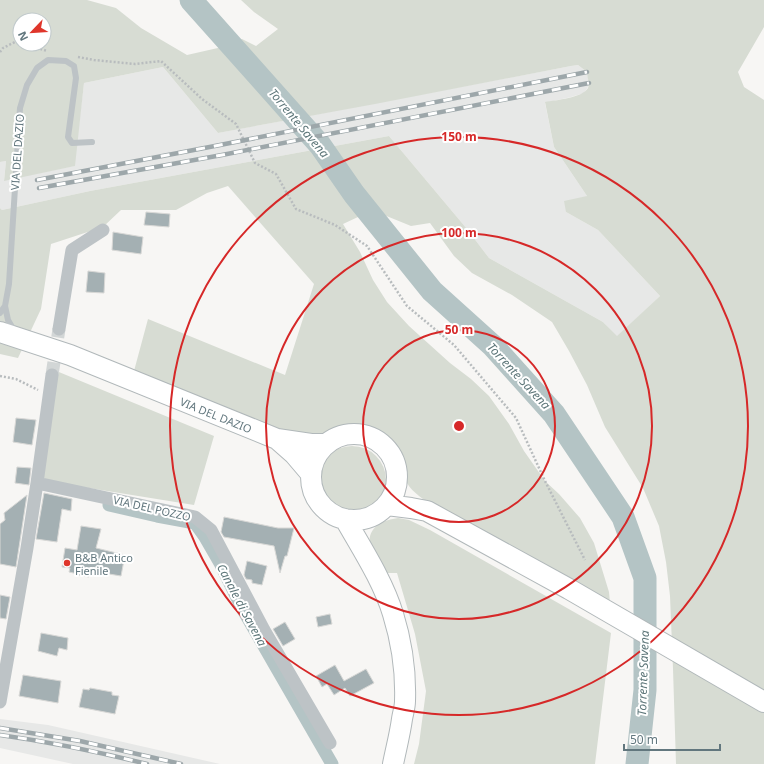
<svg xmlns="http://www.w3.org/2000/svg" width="764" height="764" viewBox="0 0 764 764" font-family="'Noto Sans',sans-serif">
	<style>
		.built { fill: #e7e8e7 }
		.green { fill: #d7dcd3; fill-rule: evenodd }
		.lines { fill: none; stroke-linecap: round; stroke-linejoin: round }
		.canal { stroke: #b4c4c5; stroke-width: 13 }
		.river { stroke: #b4c4c5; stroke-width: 23 }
		.building { fill: #a4b0b3; stroke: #d8d8d6 }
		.minor-tunnel { stroke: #d2d6d6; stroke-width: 13; stroke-dasharray: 13 6; stroke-linecap: butt }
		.primary-casing { stroke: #b1b8ba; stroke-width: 22 }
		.path { stroke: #b8bcbe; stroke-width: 2.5; stroke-dasharray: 2 2; stroke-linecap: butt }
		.service { stroke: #bdc3c6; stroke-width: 6 }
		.minor { stroke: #bdc3c6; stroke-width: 13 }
		.primary { stroke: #fff; stroke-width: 20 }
		.rail-casing { stroke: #9da7aa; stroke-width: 4.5 }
		.rail { stroke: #fff; stroke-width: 3; stroke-dasharray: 9; stroke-linecap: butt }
		.ring { fill: none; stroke: #d62828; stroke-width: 2 }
		.poi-dot { fill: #df362b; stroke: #fff; stroke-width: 1.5 }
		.labels { text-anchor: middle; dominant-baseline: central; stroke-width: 4; stroke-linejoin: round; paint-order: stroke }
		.street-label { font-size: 11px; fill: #62777e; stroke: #fff }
		.poi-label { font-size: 11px; fill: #62777e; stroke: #fff; text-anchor: start }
		.water-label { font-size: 12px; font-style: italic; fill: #5d7679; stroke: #fff }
		.centre { fill: #d62828; stroke: #fff; stroke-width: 2 }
		.ring-label { font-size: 12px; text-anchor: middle; font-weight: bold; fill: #d62828; stroke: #fff; stroke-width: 4; stroke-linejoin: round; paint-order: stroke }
	</style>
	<rect width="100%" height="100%" fill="#f7f6f4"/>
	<path class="built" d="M578,65L587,72L589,83L588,87L584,93L571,97L545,103L554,147L587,196L566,212L598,230L660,296L617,337L603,322L489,258L467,229L389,136L90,191L2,210L0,208V162L6,161L4,180L74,166L84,83L163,67L218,133L571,66Z
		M0,719L48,725L220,764H73L0,748Z"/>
	<path class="green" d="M0,0H87L116,8L141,28L187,55L231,45L242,39L256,46L278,29L254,12L241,0H764V27L738,72L744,87L764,100V764H676L673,669L670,596L666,562L659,526L643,488L605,427L587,385L569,351L552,322L512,295L472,273L454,256L430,223L411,226L384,215L358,217L343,224L360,252L373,280L387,302L409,326L450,363L471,379L489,396L509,424L524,451L545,481L559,494L580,518L594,543L609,592L610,603L424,500C418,495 411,490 407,483C403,476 403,469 400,462C393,442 374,428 353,428C342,427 333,431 323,435C320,436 317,438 314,438C309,439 301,437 296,437L134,371L148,319L285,375L314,284L228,186L207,193L176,210H121L103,227L51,244L41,309L18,358L0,354V208L2,210L90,191L389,136L467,229L489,258L603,322L617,336L660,296L598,230L566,212L564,201L587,196L554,147L545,102C556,100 582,98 588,88C590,83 587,77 587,72L578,65L571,66L375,104L218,133L163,67L84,83L75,166L4,181L6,161L0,162ZM20,20H44V44H20Z
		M54,370L214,436L194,505L39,480Z
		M318 480a34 34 0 1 1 68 0a34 34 0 1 1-68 0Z
		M398,518L409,520L430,530L611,633L595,764H414L419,744L426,691L415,634L397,573H384C380,567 371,552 370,545C367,527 383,520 398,518Z"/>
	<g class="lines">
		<path class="canal" d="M109,505L157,516L195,523L205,537L220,563L242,608L276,667L332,764"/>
		<path class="river" d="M191,0L320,145L354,194L432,291L493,346L554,414L623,517L645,578V690L637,764"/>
	</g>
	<path class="building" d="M146,212L170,214L169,227L144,225Z
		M113,232L143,237L141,254L112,250Z
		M88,271L105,273L104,293L86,292Z
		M16,418L36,420L32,445L13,442Z
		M17,467L31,468L29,485L15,483Z
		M44,493L72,499L71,511L62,509L57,542L36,539Z
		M27,495L16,567L0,564V524L5,520L4,513Z
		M224,517L278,528H294L287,556H285L280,573L274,546L224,537L221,532Z
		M81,526L101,529L96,548L125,555L121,576L91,571L89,577L78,575V574L69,572L70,568L62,567L65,548L77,550Z
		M247,561L267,566L262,585L252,583V580L246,579L244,575Z
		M0,595L10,597L6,619L0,618Z
		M330,614L332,624L318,627L316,617Z
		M285,622L295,639L283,646L273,629Z
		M41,633L68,638L67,650L59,648L57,656L38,651Z
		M335,665L344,681L366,669L374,683L350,696L345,688L334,695L327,684L322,687L316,676Z
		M23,675L61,681L58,703L19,696Z
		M90,688L112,692V695L119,696L115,714L79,707L83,689L89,690Z"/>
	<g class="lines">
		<path class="minor-tunnel" d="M52,375L59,329"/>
		<g class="primary-casing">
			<path id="primary" d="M0,332L70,355L277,439L311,444H325
				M311 477a43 43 0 1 1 86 0a43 43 0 1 1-86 0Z
				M277,439L294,454L311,474
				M387,505L411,508L427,511L569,589L764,702
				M345,519C362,549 383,581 393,614C402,643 406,672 405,701C405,707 403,713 402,719C400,734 396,749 393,764"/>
		</g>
		<path class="path" d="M25,44L47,51
			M0,52L3,48L17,41L20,42
			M78,57L94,60L135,64L161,61L202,99L236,124L255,163L276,174L296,209L335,225L367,246L407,306L454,345L516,418L545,481L585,560
			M0,376L16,379L38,390"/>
		<path class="service" d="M5,306L8,320L15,332
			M0,313L5,306L9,284L20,108L27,85L37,68L48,60L66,61L74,66L76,78L68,137L72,143L92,142"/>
		<path class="minor" d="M59,329L72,250L103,230
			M37,483L195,517L211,530L264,630L330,743
			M0,702L27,548L37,483L52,375"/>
		<use href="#primary" class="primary"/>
		<g class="rail-casing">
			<path id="rail" d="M37,180L220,145L587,72
				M39,188L222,155L589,83
				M0,728L80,741L181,764
				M0,735C50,742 99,752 147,764"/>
		</g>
		<use href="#rail" class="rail"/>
	</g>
	<g class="ring">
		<circle cx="459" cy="426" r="96"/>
		<circle cx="459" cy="426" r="193"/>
		<circle cx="459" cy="426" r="289"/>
	</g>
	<circle class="poi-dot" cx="67" cy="563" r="4"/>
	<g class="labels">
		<g class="street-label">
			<text transform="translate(17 152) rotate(-86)">VIA DEL DAZIO</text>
			<text transform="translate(216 415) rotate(22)">VIA DEL DAZIO</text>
			<text transform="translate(152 508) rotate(13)">VIA DEL POZZO</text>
		</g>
		<g class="poi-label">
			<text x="75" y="557">B&amp;B Antico<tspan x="75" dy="13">Fienile</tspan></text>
		</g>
		<g class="water-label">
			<text transform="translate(299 123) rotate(50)">Torrente Savena</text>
			<text transform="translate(519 376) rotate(47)">Torrente Savena</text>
			<text transform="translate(242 605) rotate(62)">Canale di Savena</text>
			<text transform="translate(643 673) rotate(-88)">Torrente Savena</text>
		</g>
	</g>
	<circle cx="459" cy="426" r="6" class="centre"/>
	<g class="ring-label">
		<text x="459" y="141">150 m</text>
		<text x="459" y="237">100 m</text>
		<text x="459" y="334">50 m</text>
	</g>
	<g transform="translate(32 32) rotate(245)"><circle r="19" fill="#ffffff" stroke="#c0c9cb"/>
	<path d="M0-3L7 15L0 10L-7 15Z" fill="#df362b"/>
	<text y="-6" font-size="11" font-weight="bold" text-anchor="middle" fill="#62777e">N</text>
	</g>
	<path d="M624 744v6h96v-6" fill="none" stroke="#62777e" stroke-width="2"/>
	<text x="630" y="744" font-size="12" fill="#62777e" stroke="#ffffff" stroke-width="3" paint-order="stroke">50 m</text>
</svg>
